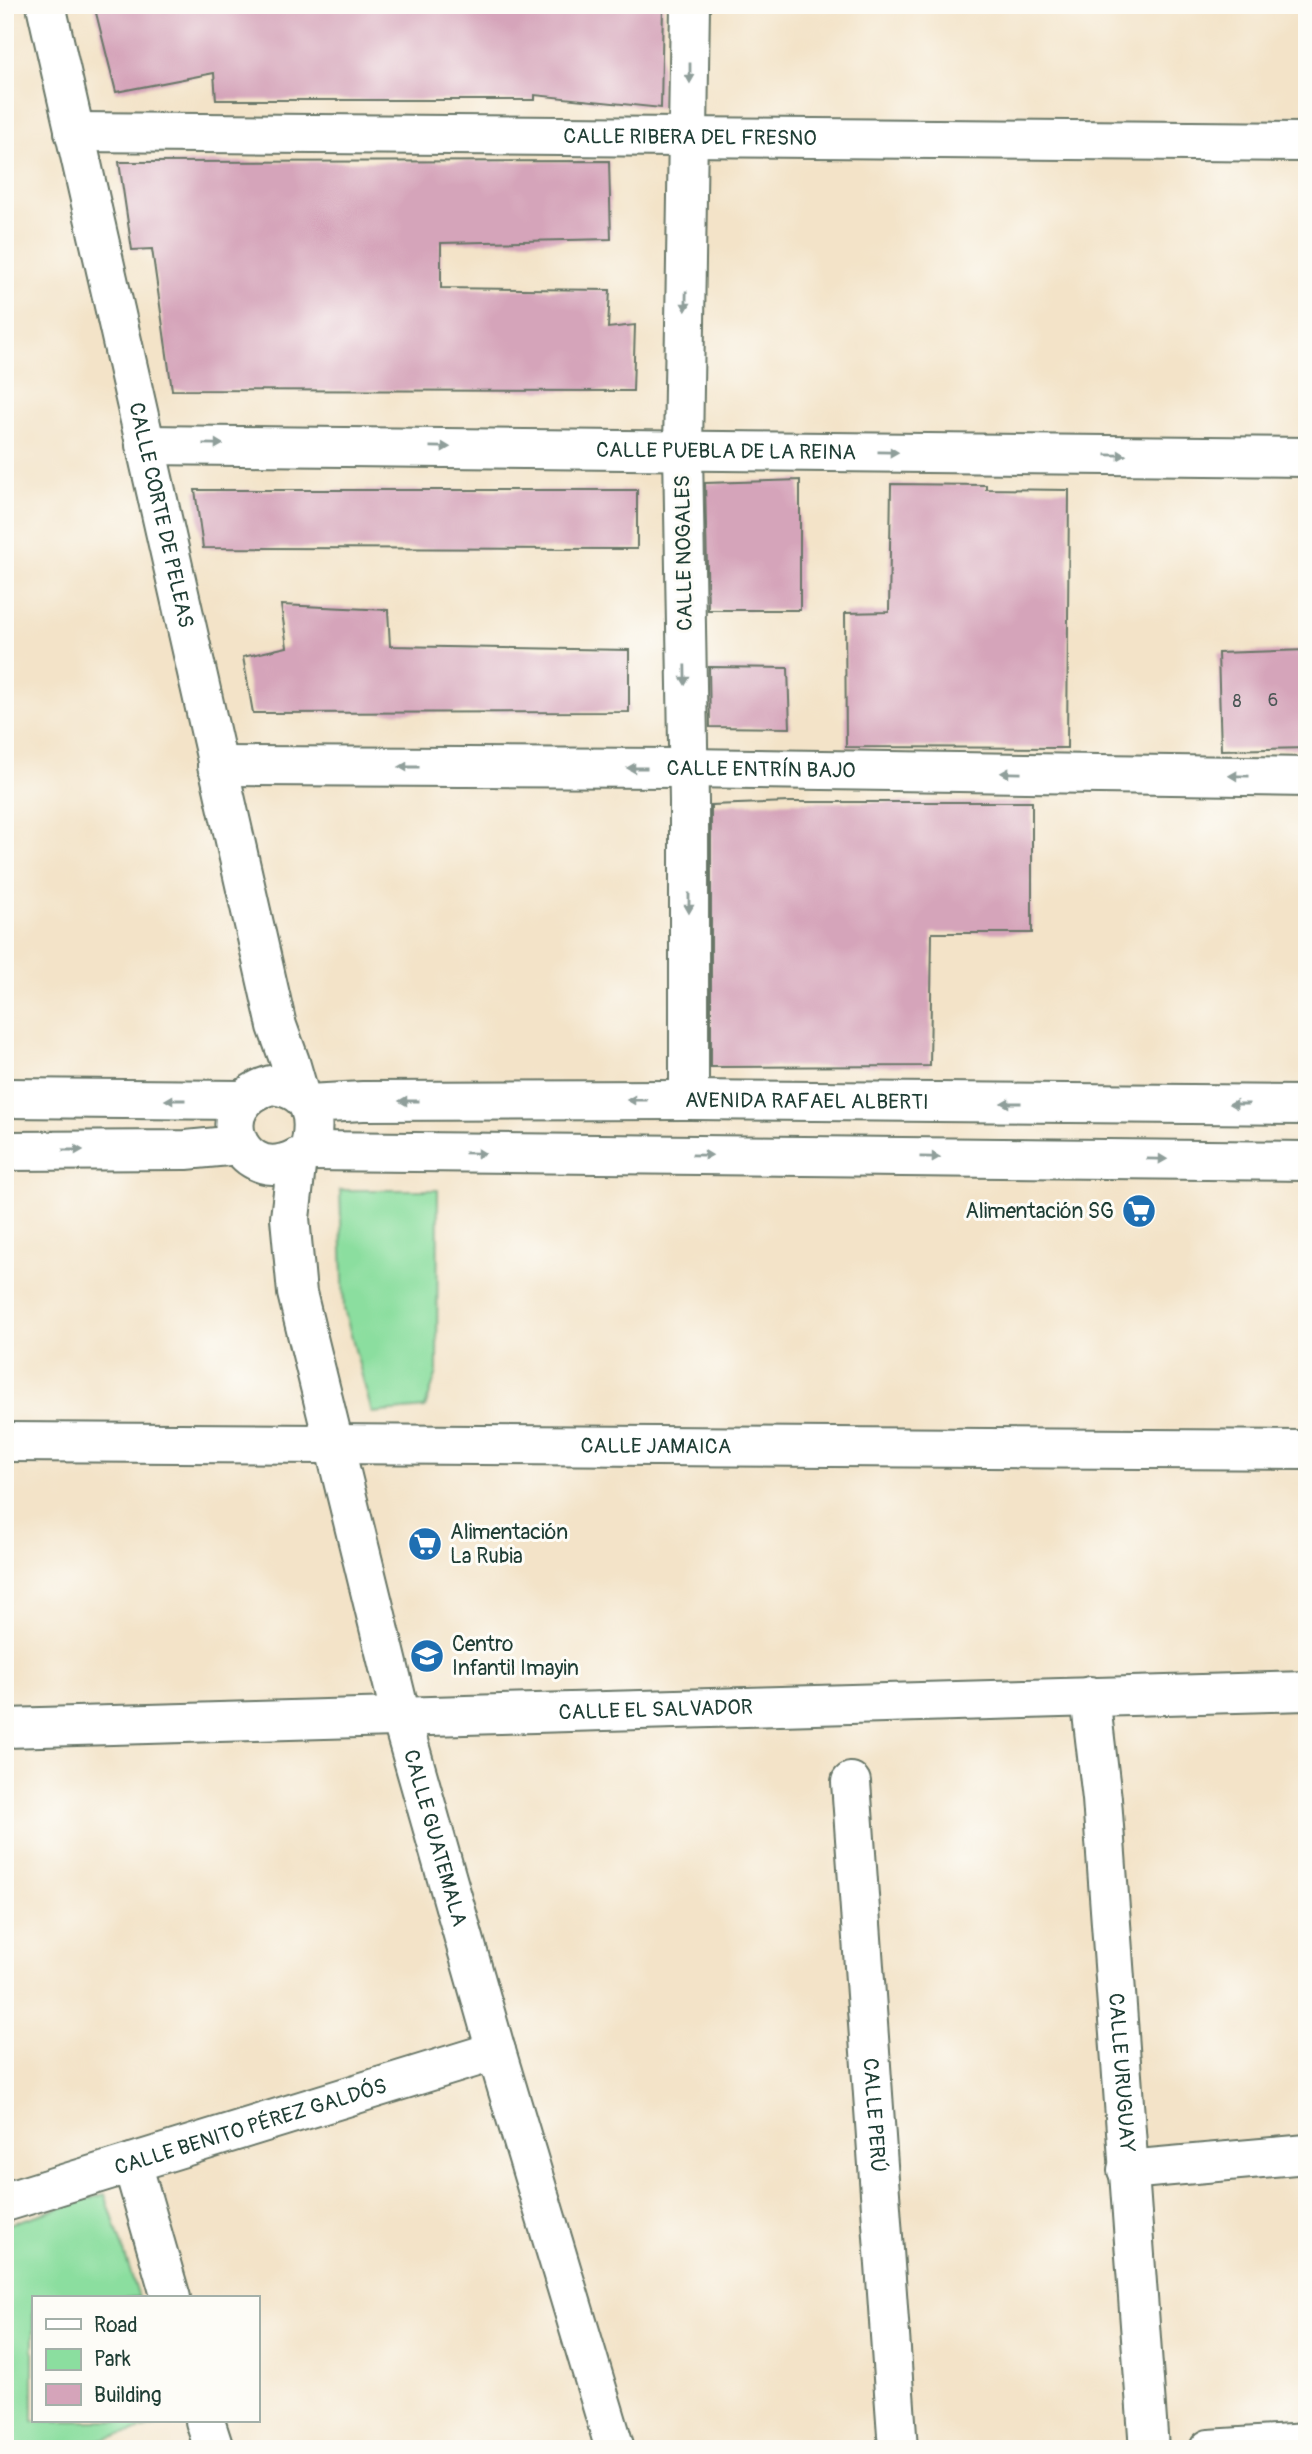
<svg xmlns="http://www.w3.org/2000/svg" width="1312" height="2454" viewBox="0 0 1312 2454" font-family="Pangolin,sans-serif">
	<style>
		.green { fill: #8bde9f; stroke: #558e6a; stroke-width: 2 }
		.building { fill: #d5a4ba }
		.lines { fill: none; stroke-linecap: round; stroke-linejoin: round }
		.street-casing { stroke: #697768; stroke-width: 42 }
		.street { stroke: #fff; stroke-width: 38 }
		.oneway { fill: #8f9e9a }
		.labels { text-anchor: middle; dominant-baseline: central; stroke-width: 6; stroke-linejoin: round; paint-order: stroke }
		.number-label { font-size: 18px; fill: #4c5756 }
		.street-label { font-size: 21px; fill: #1f3d34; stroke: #fdfcf7 }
		.poi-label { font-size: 21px; fill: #1f3d34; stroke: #fdfcf7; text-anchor: start }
	</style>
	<rect width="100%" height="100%" fill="#fdfcf7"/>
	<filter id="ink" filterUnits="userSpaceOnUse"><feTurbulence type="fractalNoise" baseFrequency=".0143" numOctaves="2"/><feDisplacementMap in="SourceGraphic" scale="14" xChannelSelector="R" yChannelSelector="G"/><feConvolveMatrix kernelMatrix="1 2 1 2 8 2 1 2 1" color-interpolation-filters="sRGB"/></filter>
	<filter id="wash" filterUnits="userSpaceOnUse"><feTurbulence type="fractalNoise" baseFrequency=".00686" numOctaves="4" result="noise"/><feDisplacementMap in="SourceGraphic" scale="28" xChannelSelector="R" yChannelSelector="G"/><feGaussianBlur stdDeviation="1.57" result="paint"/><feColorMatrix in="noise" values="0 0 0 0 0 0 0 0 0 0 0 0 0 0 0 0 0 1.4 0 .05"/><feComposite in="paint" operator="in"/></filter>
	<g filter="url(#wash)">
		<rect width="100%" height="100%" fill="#f3e3c8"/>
		<path class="green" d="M340,1190H438L437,1372L425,1408L372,1413L344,1309Z
			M105,2194L139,2298H33V2421H174L63,2449H5V2225Z"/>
		<g id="blocks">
			<path class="building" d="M94,5H187V7L663,5L661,108L535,95V100H216L214,73L116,92Z
				M609,161L611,239L441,243V288L610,290L608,328L635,325L633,391L172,390L152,249L132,250L119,162Z
				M800,480V610H708L705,483Z
				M891,484L986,485V489L1069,490L1067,748L846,747L845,613L889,612Z
				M195,490H637V549L203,548Z
				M281,605L388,610L390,646L629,650V712L253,713L243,657L287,647Z
				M1307,650V748L1221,750L1218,653Z
				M709,667L788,668L790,728L710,727Z
				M790,802H1032V933H932L930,1066L711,1067V805Z"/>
		</g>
	</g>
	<g filter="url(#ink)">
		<use href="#blocks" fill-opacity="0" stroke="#697768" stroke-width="2"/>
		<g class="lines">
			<g class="street-casing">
				<g id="street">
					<path id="s1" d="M46,5L277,1026L290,1062L299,1093"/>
					<path id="s2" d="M74,132L1307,142"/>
					<path id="s3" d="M145,445L1307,457"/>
					<path id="s4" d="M217,766L686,768L1307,777"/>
					<path d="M271,1085C312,1090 318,1115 309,1151C301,1156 293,1161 284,1163C239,1177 206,1104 271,1085Z"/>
					<path d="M5,1098L243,1100"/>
					<path d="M689,1100V802L683,451L690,5"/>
					<path id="s5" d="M308,1104L363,1101L689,1100L1307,1105"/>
					<path d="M5,1151L186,1150L239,1145"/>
					<path d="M309,1151L1307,1161"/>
					<path id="s6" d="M297,1158L290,1218L297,1293L401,1717L496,2051L615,2449"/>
					<path id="s7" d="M5,1442L1307,1450"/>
					<path id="s8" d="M1090,1696L1102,1799L1149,2449"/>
					<path id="s9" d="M5,1728L1307,1691"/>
					<path id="s10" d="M851,1782L898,2449"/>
					<path d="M132,2163L171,2298"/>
					<path d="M1127,2170L1307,2154"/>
					<path id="s11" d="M5,2202L496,2051"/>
					<path d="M205,2421L214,2449"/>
					<path d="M1209,2449L1307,2443"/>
				</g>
			</g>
			<use href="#street" class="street"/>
		</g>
		<defs><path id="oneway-solid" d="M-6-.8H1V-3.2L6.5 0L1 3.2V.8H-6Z" transform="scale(1.75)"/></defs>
		<g class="oneway">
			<use href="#oneway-solid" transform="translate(690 73) rotate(90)"/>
			<use href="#oneway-solid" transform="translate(686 301) rotate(91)"/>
			<use href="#oneway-solid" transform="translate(213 444) rotate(1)"/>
			<use href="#oneway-solid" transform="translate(440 447) rotate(1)"/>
			<use href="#oneway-solid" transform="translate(888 452) rotate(1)"/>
			<use href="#oneway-solid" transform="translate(1116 455) rotate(1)"/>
			<use href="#oneway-solid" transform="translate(685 675) rotate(89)"/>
			<use href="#oneway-solid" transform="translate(409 767) rotate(-180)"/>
			<use href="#oneway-solid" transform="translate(637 768) rotate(-180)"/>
			<use href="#oneway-solid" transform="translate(1011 773) rotate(-179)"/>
			<use href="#oneway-solid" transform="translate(1239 776) rotate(-179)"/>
			<use href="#oneway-solid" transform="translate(689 903) rotate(90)"/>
			<use href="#oneway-solid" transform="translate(175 1100) rotate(-180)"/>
			<use href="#oneway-solid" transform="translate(637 1100) rotate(180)"/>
			<use href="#oneway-solid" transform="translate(409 1101) rotate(180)"/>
			<use href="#oneway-solid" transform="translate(1011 1103) rotate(-180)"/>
			<use href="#oneway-solid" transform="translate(1239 1104) rotate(-180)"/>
			<use href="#oneway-solid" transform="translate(73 1150)"/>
			<use href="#oneway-solid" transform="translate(475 1153) rotate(1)"/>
			<use href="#oneway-solid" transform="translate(702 1155) rotate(1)"/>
			<use href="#oneway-solid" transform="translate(930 1157) rotate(1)"/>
			<use href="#oneway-solid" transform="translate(1157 1159) rotate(1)"/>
		</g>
	</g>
	<defs>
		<g id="supermarket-disc" transform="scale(1.75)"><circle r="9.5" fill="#1f6fb2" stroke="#fdfcf7"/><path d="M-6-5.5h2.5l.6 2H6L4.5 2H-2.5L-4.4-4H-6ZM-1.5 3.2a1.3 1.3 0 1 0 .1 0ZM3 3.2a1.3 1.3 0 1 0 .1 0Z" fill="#fff"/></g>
		<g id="school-disc" transform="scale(1.75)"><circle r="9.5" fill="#1f6fb2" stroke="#fdfcf7"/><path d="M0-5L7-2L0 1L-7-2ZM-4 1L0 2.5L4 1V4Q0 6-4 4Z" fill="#fff"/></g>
	</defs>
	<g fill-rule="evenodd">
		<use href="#supermarket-disc" x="1139" y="1211"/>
		<use href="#supermarket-disc" x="425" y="1544"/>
		<use href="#school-disc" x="427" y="1656"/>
	</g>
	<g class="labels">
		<g class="number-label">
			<text x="1273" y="700">6</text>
			<text x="1237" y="701">8</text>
		</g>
		<g class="street-label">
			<text stroke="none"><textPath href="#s2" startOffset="616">CALLE RIBERA DEL FRESNO</textPath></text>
			<text stroke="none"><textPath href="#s3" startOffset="581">CALLE PUEBLA DE LA REINA</textPath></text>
			<text stroke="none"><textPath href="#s1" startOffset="523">CALLE CORTE DE PELEAS</textPath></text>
			<text transform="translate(684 553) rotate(-91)">CALLE NOGALES</text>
			<text stroke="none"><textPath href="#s4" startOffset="544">CALLE ENTRÍN BAJO</textPath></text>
			<text stroke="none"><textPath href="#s5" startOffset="499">AVENIDA RAFAEL ALBERTI</textPath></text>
			<text stroke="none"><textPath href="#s7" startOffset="651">CALLE JAMAICA</textPath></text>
			<text stroke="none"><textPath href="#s9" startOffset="651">CALLE EL SALVADOR</textPath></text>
			<text stroke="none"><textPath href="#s6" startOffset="698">CALLE GUATEMALA</textPath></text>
			<text stroke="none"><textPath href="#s8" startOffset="378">CALLE URUGUAY</textPath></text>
			<text stroke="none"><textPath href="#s10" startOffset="334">CALLE PERÚ</textPath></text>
			<text stroke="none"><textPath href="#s11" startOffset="257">CALLE BENITO PÉREZ GALDÓS</textPath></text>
		</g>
		<g class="poi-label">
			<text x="1114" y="1211" text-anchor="end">Alimentación SG</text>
			<text x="450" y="1532">Alimentación<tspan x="450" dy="24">La Rubia</tspan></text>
			<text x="452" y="1644">Centro<tspan x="452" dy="24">Infantil Imayin</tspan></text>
		</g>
	</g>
	<rect width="1312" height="2454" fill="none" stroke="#fdfcf7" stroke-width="28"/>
	<rect x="32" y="2296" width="228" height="126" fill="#fdfcf7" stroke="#a4b0a9" stroke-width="2"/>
	<rect x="46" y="2319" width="35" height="10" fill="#ffffff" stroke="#a4b0a9" stroke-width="2"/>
	<text x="94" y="2332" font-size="21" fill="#1f3d34">Road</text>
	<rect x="46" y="2349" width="35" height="21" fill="#8bde9f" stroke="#a4b0a9" stroke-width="2"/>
	<text x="94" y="2366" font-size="21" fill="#1f3d34">Park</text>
	<rect x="46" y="2384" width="35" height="21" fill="#d5a4ba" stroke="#a4b0a9" stroke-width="2"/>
	<text x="94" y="2402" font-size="21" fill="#1f3d34">Building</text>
</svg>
